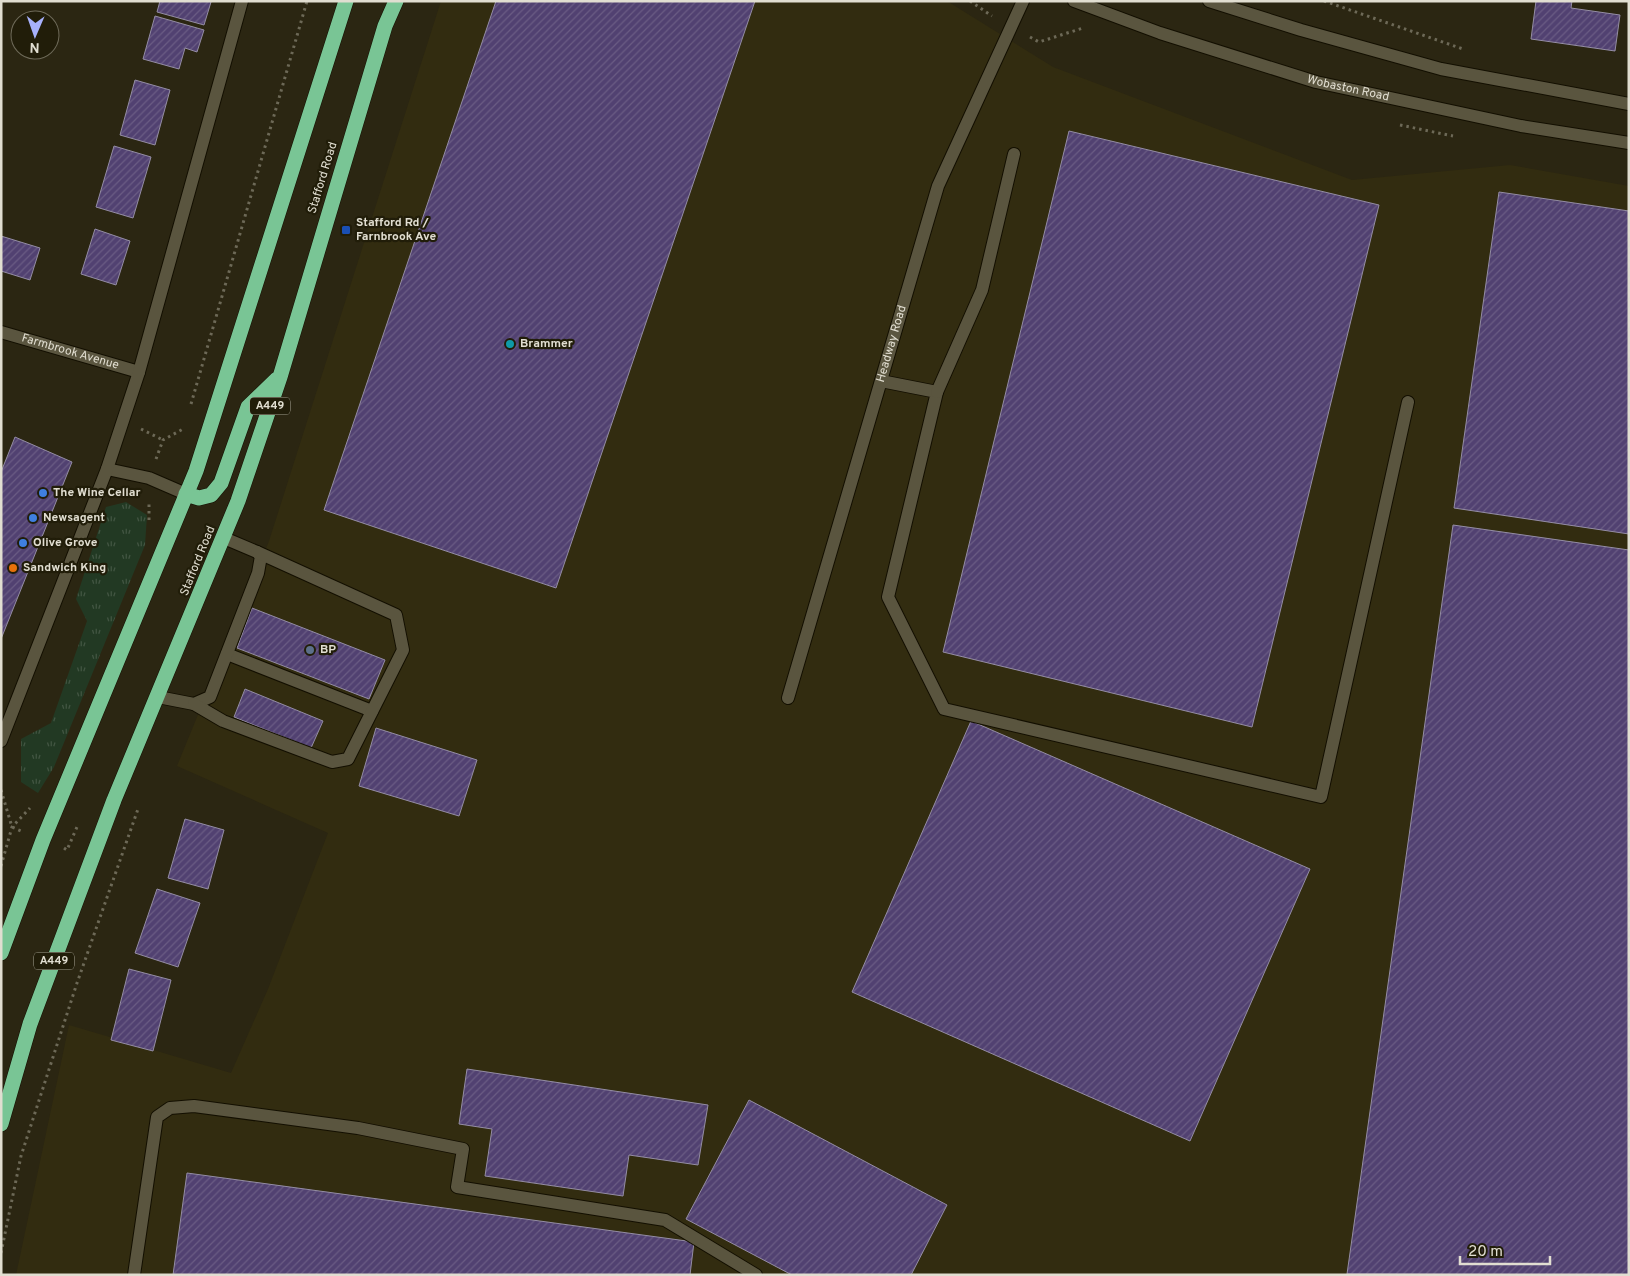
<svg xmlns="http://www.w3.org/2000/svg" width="1630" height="1276" viewBox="0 0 1630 1276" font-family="Overpass,sans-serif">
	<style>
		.built { fill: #322c10 }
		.grass { fill: url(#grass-tufts) }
		.building { fill: url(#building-hatch); stroke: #948da4 }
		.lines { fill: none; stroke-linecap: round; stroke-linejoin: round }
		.minor-casing { stroke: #130f00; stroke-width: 14 }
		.highway-casing { stroke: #130f00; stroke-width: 16 }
		.path { stroke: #6d6957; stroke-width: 3; stroke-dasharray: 2.5 4; stroke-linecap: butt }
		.minor { stroke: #5a553f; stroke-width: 12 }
		.highway { stroke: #79c595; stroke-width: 15 }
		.transit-dot { fill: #1a4fb4; stroke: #211d09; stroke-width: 2 }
		.culture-dot { fill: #0f9aa8; stroke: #211d09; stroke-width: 2 }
		.shop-dot { fill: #3f7fe0; stroke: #211d09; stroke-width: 2 }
		.food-dot { fill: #e8710a; stroke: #211d09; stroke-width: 2 }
		.service-dot { fill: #5c6f8a; stroke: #211d09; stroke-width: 2 }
		.labels { text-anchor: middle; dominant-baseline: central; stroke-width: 4.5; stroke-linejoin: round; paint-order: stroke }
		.shield { fill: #211d09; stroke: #a7a495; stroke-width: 1 }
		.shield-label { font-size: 11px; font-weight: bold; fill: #e1ded1 }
		.street-label { font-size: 12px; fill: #e1ded1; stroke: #211d09 }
		.poi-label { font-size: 12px; font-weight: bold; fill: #e1ded1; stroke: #211d09; text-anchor: start }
	</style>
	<defs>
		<pattern id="grass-tufts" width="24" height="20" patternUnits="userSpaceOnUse" patternTransform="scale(1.25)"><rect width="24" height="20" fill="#223923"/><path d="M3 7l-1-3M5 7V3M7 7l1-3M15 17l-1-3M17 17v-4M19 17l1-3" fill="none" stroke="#425542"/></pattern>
		<pattern id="building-hatch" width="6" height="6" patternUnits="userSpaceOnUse" patternTransform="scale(1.25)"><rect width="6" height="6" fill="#514171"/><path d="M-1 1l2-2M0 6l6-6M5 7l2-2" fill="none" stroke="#6a5c84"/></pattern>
	</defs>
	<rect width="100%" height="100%" fill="#2b2612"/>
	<path class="built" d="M441,1H947L1053,67L1352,180L1510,165L1629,186V1275H16L69,1025L231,1073L268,989L328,833L177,766L269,541Z"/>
	<path class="grass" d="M126,502L147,515L145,545L54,767L38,793L21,782V739L51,723L87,621L76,599L106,507Z"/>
	<path class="building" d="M160,1H208L211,2L204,25L157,12Z
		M496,1H755L556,588L324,510Z
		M1536,1H1572L1571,8L1620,15L1615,51L1531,39Z
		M155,16L204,30L197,52L185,48L179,69L143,59Z
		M135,80L170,90L155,145L120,135Z
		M1069,131L1379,205L1252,727L943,652Z
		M114,146L151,157L133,218L96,207Z
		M1499,192L1629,211V534L1454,508Z
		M95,229L130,241L116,285L81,274Z
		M1,236L40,248L30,280L1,271Z
		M15,437L72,462L1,639V472Z
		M1453,525L1629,550V1275L1347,1274Z
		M252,608L385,660L369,699L237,648Z
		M245,689L323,721L311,748L234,717Z
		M971,721L1310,869L1190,1141L852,992Z
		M376,728L477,760L459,816L359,786Z
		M185,819L224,830L208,889L168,878Z
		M157,889L200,903L178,967L135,953Z
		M129,969L171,980L153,1051L111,1040Z
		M467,1069L708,1105L698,1165L629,1155L623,1196L485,1176L492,1129L459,1124Z
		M749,1100L947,1205L911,1275H792L686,1219Z
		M187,1173L694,1242L690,1275H173Z"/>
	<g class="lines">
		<g class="minor-casing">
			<g id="minor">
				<path id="s1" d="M1074,1L1160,33L1316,82L1521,126L1629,143"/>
				<path d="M1209,1L1301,30L1441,69L1629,104"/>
				<path id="s2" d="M1,332L139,372"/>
				<path d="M881,381L937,392L888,597L944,709L1321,797L1408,402"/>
				<path d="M937,392L982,290L1014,154"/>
				<path d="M107,469L149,478L186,494"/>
				<path d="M227,654L372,711"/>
				<path d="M158,697L194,704L210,697L258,573L261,556L257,552L224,538"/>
				<path id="s3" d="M788,698L938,186L1023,1"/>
				<path d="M194,704L223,721L332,762L348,759L403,650L396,615L257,552"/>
				<path d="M1,741L107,469L139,372L242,1"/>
				<path d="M134,1275L157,1117L170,1108L194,1106L358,1128L463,1149L457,1187L665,1220L756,1275"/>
			</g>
		</g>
		<g class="highway-casing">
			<path id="highway" d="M186,494L199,498L211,495L221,483L248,407L277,379
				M1,953L43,840L196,471L346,1
				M1,1124L30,1024L114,800L238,501L280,377L385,26L396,1"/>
		</g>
		<path class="path" d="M970,1L992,16
			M1324,1L1463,49
			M1030,37L1039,42L1083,28
			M1400,125L1453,136
			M191,404L307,1
			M141,429L163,440
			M156,459L163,440L183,429
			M149,520V502
			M1,790L12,827L21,831
			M64,848L67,850L77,827
			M1,866L12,827L30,808
			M1,1253L21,1156L77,983L138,809L136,808"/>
		<use href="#minor" class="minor"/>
		<use href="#highway" class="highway"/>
	</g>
	<rect class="transit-dot" x="341" y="225" width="10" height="10" rx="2.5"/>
	<circle class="culture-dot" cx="510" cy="344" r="5"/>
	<g class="shop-dot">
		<circle cx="43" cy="493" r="5"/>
		<circle cx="33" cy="518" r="5"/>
		<circle cx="23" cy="543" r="5"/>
	</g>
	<circle class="food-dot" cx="13" cy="568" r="5"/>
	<circle class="service-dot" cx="310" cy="650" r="5"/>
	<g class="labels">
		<g class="shield">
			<rect x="250" y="397.5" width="40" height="17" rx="4"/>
			<rect x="34" y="952.5" width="40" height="17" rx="4"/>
		</g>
		<g class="shield-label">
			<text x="270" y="406">A449</text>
			<text x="54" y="961">A449</text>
		</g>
		<g class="street-label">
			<text stroke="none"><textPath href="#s1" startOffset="288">Wobaston Road</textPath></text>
			<text transform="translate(323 178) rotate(-73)">Stafford Road</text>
			<text stroke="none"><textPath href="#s3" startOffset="369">Headway Road</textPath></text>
			<text stroke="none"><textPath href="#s2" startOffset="72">Farmbrook Avenue</textPath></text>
			<text transform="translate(198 561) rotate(-68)">Stafford Road</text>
		</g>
		<g class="poi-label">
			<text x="356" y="223">Stafford Rd /<tspan x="356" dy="14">Farnbrook Ave</tspan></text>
			<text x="520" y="344">Brammer</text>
			<text x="53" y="493">The Wine Cellar</text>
			<text x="43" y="518">Newsagent</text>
			<text x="33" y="543">Olive Grove</text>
			<text x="23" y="568">Sandwich King</text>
			<text x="320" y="650">BP</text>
		</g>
	</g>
	<rect width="1630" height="1276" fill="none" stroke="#e1ded1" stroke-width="5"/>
	<g transform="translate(35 35) rotate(182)"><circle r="24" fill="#211d09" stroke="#6e6a59"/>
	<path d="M0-4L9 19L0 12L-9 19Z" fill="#a7b1fc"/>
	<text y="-8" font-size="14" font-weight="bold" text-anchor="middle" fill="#e1ded1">N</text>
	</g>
	<path d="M1460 1256v8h90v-8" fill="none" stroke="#e1ded1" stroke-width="2.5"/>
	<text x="1468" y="1256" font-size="15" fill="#e1ded1" stroke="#211d09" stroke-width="4" paint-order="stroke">20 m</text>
</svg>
